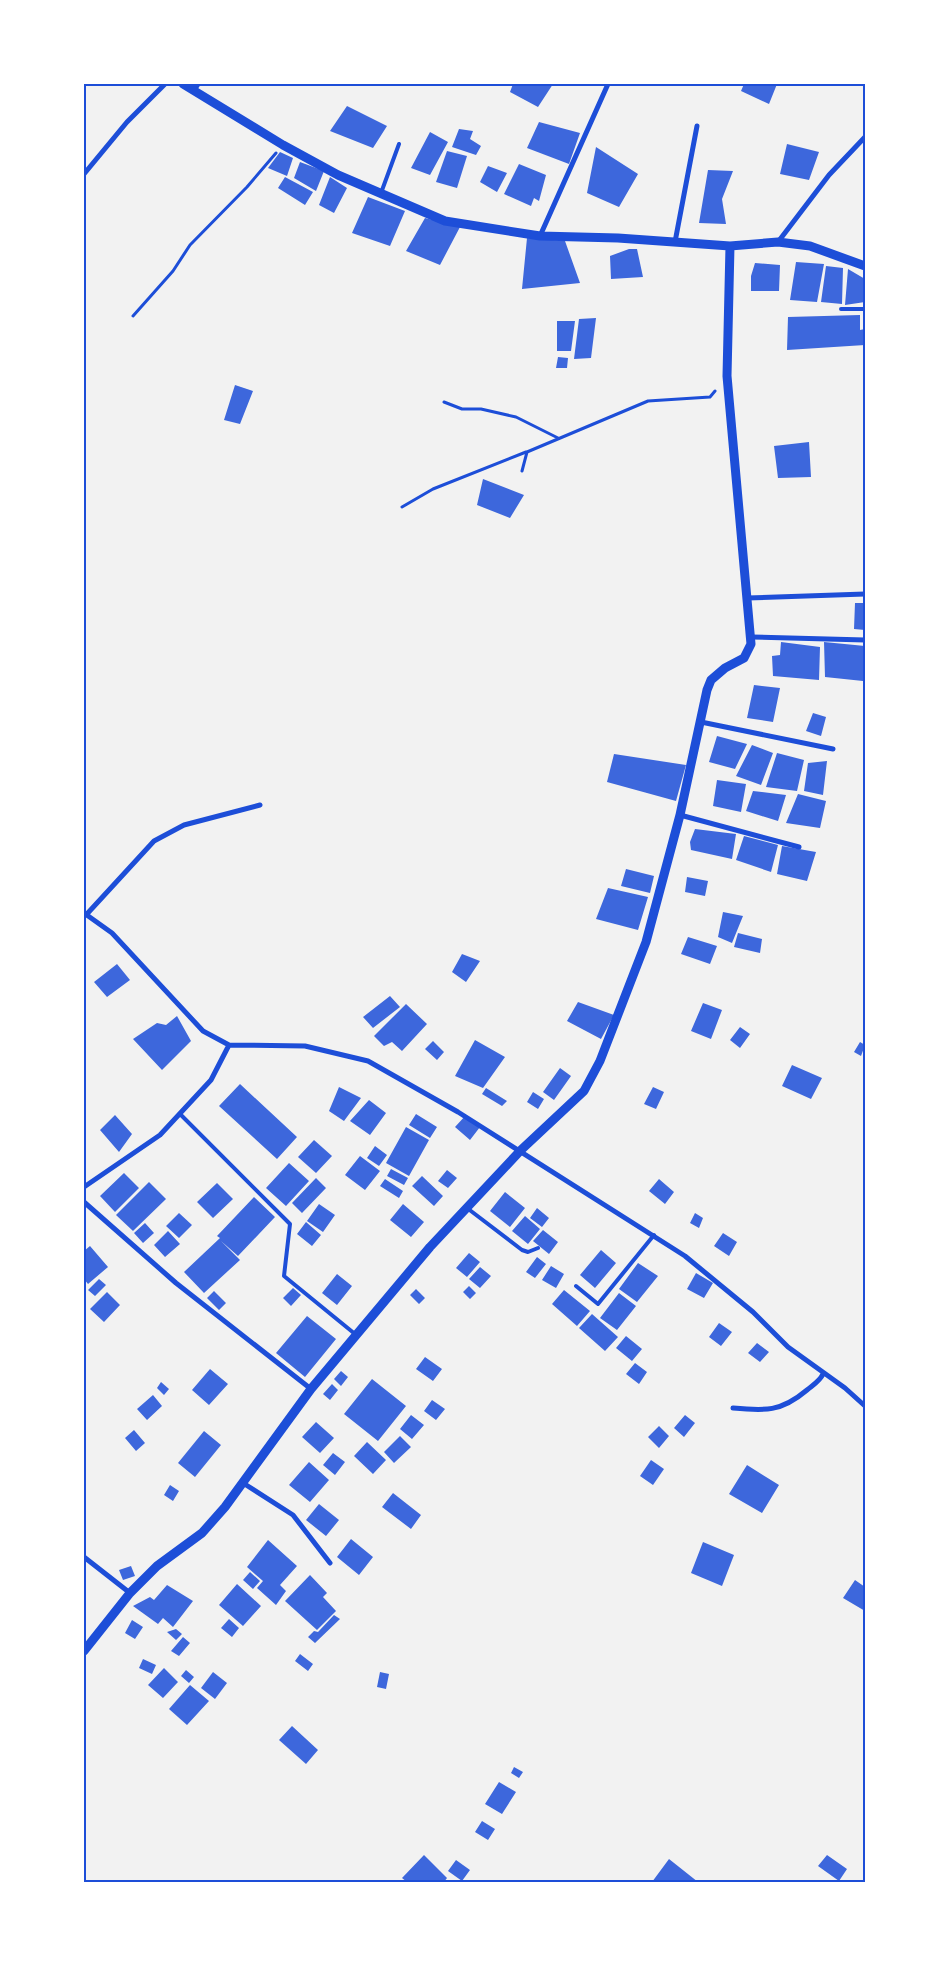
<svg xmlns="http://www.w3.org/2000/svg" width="949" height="1966" viewBox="0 0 949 1966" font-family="'Alegreya Sans',sans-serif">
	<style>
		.building { fill: #3d67dc }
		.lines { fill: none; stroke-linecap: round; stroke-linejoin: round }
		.path { stroke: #1d4ed8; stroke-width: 3 }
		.service { stroke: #1d4ed8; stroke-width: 4 }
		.minor { stroke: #1d4ed8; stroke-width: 5 }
		.tertiary { stroke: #1d4ed8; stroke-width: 9 }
		.neatline { fill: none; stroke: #1d4ed8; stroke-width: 2 }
	</style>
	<rect width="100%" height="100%" fill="#f2f2f2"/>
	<path class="building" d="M513,84H553L538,107L510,92Z
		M744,84H777L769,104L741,91Z
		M347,106L387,126L373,148L330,131Z
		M539,122L580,133L569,164L527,148Z
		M459,129L473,131L470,139L481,146L476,155L452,147Z
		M430,132L448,142L430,175L411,168Z
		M787,144L819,152L809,180L780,174Z
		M596,147L638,174L619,207L587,193Z
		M447,151L467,156L457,188L436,182Z
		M280,152L293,158L287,176L268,168Z
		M300,162L324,171L316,191L294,178Z
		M519,164L546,175L539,201L534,198L531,206L504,194Z
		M488,166L507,173L497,192L480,182Z
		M708,170L733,171L722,199L726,224L699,223Z
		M285,177L313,192L305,205L278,188Z
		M330,177L347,188L334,213L319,205Z
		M368,197L405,211L390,246L352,233Z
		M425,218L460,227L440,265L406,251Z
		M527,238L565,241L580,283L522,289Z
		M629,249H637L643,277L611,279L610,256Z
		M796,262L824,264L817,302L790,300Z
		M755,263L780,265L779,291H751V276Z
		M826,266L843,268L842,304L821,302Z
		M848,269L865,279V302L845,305Z
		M860,315V330L865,329V345L787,350L788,317Z
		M596,318L591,358L574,359L579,319Z
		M557,321H575L571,351H557Z
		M558,357L568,358L567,368H556Z
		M235,385L253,391L240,424L224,420Z
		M809,442L811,477L778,478L774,446Z
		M483,479L524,495L510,518L477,505Z
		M855,603H865V630L854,629Z
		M781,642L820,647L819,680L773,676L772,656L780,655Z
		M824,642L865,646L863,681L825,677Z
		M754,685L780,688L773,722L747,718Z
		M813,713L826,717L821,736L806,731Z
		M717,736L747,744L735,769L709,762Z
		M752,745L773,753L761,785L736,776Z
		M777,753L804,760L797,791L766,787Z
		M614,754L686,765L676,801L607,782Z
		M827,761L823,795L804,791L808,763Z
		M717,780L746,784L741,812L713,806Z
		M753,791L786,795L778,821L746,811Z
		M798,794L826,801L820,828L786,823Z
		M695,829L736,834L732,859L691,850L690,842Z
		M744,836L778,845L771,872L736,860Z
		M782,846L816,852L807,881L777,874Z
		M626,869L654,876L650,893L621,886Z
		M687,877L708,881L705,896L685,892Z
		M608,888L648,897L638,930L596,919Z
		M723,912L743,916L732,943L718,937Z
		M738,933L762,939L760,953L734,947Z
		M688,937L717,946L710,964L681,954Z
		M462,954L480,961L466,982L452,972Z
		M117,964L130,980L107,997L94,982Z
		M390,996L400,1007L373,1028L363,1017Z
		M578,1002L614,1015L601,1039L567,1021Z
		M703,1003L722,1010L711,1039L691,1031Z
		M406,1004L427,1024L402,1051L392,1042L384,1046L374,1036Z
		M177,1016L191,1041L162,1070L133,1039L157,1023L166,1025Z
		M740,1027L750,1034L740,1048L730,1040Z
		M475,1040L505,1057L483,1088L455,1076Z
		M433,1041L444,1052L437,1060L425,1049Z
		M860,1042L865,1045L861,1056L854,1052Z
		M792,1065L822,1078L811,1099L782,1086Z
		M560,1068L571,1076L554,1100L543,1092Z
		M240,1084L297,1137L277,1159L219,1106Z
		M339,1087L361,1098L344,1121L329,1111Z
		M653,1087L664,1092L656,1109L644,1104Z
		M486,1088L507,1101L502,1106L482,1094Z
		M533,1092L544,1099L538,1109L527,1102Z
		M369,1100L386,1113L370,1135L350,1121Z
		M416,1114L437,1127L430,1138L409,1125Z
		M115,1115L132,1134L119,1152L100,1130Z
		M466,1115L480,1127L470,1140L455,1127Z
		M406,1127L429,1140L409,1176L386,1163Z
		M314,1140L332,1156L316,1173L298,1157Z
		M375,1146L387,1155L379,1166L367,1158Z
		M360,1156L380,1171L365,1190L345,1175Z
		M289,1163L309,1181L286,1206L266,1188Z
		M391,1169L408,1178L404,1185L387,1176Z
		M447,1170L457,1178L448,1188L438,1181Z
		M124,1173L139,1188L115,1212L100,1196Z
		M422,1176L443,1196L434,1206L412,1186Z
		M316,1178L326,1188L302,1213L292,1203Z
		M385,1179L403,1191L399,1198L380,1186Z
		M659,1179L674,1192L665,1204L649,1191Z
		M149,1182L166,1199L133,1231L116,1215Z
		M217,1183L233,1199L213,1218L197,1202Z
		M505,1192L525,1208L510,1227L490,1211Z
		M254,1197L275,1217L238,1256L221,1241L240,1260L204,1293L184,1272L220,1238L217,1236Z
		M319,1204L335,1215L323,1232L307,1221Z
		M403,1204L424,1222L411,1237L390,1220Z
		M537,1208L549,1218L542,1227L530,1218Z
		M179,1213L192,1225L179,1238L166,1226Z
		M695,1213L703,1218L699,1228L690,1223Z
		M525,1216L540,1229L528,1244L512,1231Z
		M306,1222L321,1235L312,1246L297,1234Z
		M145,1223L154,1233L143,1243L134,1233Z
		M543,1230L558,1242L549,1254L533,1241Z
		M168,1231L180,1244L165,1257L154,1245Z
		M723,1233L737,1242L729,1256L714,1246Z
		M90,1246L108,1267L88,1284L84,1279V1251Z
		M601,1250L616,1263L595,1288L580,1275Z
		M469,1253L480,1262L467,1277L456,1268Z
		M537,1257L546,1264L535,1278L526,1272Z
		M638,1263L658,1276L637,1302L619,1289Z
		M551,1266L564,1274L556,1288L542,1280Z
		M480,1267L491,1276L480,1288L469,1279Z
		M696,1273L713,1283L704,1298L687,1289Z
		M337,1274L352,1286L337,1305L322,1293Z
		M99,1279L106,1285L95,1296L88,1290Z
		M469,1286L476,1293L470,1299L463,1292Z
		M293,1288L301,1295L291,1306L283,1298Z
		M416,1289L425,1298L419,1304L410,1295Z
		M564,1290L590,1311L577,1326L552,1304Z
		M214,1291L226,1303L219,1310L207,1298Z
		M107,1292L120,1305L104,1322L90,1309Z
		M619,1293L636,1306L617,1330L600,1318Z
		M592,1314L618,1337L605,1351L579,1328Z
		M307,1316L336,1339L305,1377L276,1353Z
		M719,1323L732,1332L721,1346L709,1337Z
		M626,1336L642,1349L632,1361L616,1348Z
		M757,1343L769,1352L760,1362L748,1353Z
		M425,1357L442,1369L433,1381L416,1369Z
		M635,1363L647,1372L639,1384L626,1374Z
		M210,1369L228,1384L209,1405L192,1390Z
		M341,1371L348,1377L341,1386L334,1379Z
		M372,1379L406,1406L378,1441L344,1414Z
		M161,1382L169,1389L164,1395L157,1388Z
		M332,1384L338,1390L330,1400L323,1394Z
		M153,1395L162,1406L147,1420L137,1409Z
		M432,1400L445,1409L436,1420L424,1411Z
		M411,1415L424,1425L412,1439L400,1429Z
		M685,1415L695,1423L684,1437L674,1428Z
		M316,1422L334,1438L320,1453L302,1437Z
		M659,1426L669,1436L659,1448L648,1437Z
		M134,1430L145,1443L136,1451L125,1438Z
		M204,1431L221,1445L195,1477L178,1463Z
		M400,1436L411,1447L394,1463L384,1452Z
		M367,1442L386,1460L373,1474L354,1456Z
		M333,1453L345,1462L335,1475L323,1465Z
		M651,1460L664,1469L653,1485L640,1476Z
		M309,1462L329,1480L310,1502L289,1485Z
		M747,1465L779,1485L762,1513L729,1494Z
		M170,1485L179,1491L173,1501L164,1495Z
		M393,1493L421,1515L411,1529L382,1507Z
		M319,1504L339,1520L326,1536L306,1520Z
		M351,1539L373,1557L359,1575L337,1557Z
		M268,1540L297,1566L280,1585L286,1591L276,1605L257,1588L263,1581L247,1567Z
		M703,1542L734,1555L722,1586L691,1573Z
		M131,1566L135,1576L123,1580L119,1570Z
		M250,1572L260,1581L253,1589L243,1580Z
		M310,1575L327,1593L323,1597L336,1611L317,1630L285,1601Z
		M855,1580L865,1587V1611L843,1598Z
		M237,1584L261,1606L243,1626L219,1605Z
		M167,1585L193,1601L173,1627L163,1618L158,1624L133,1606L150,1597L154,1600Z
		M334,1615L340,1619L315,1643L308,1637L314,1631L318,1632Z
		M229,1619L239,1628L232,1637L221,1628Z
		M132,1620L143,1627L135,1639L125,1633Z
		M176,1629L182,1634L176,1640L167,1632Z
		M183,1637L190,1643L179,1656L171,1651Z
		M300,1654L313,1664L308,1671L295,1661Z
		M143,1659L156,1665L152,1674L139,1668Z
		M164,1668L178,1682L163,1698L148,1685Z
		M186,1670L194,1677L189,1683L181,1676Z
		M213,1672L227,1683L215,1699L201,1688Z
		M380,1672L389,1674L386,1689L377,1687Z
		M190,1685L209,1701L187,1725L169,1709Z
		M292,1726L318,1750L306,1764L279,1740Z
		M514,1767L523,1772L519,1778L511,1773Z
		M499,1782L516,1792L502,1814L485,1804Z
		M482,1821L495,1829L488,1840L475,1832Z
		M424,1855L447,1878L444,1882H407L402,1878Z
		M827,1855L847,1869L839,1881L818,1866Z
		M669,1859L698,1882H652Z
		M456,1860L470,1870L462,1881L448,1871Z"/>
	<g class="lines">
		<path class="path" d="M133,316L173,271L190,245L247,187L276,153
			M444,402L462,409H481L516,417L558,438
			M522,471L527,452L648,401L710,397L715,391
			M402,507L433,489L526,452"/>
		<path class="service" d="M381,193L399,144
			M841,309H865
			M180,1114L290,1224L284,1276L355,1334
			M467,1208L522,1250L528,1252L538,1248
			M576,1286L598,1304L654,1235"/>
		<path class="minor" d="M194,90L198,84
			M84,174L127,122L165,84
			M540,236L608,84
			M675,242L697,126
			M778,242L829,175L865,137
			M747,598L865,594
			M751,637L865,640
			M701,722L833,749
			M680,815L799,847
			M84,913L112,933L203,1031L229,1045L305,1046L368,1061L458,1112L685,1256L753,1312L788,1347L845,1388L865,1406
			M86,915L154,841L184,825L260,805
			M84,1187L160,1135L211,1080L229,1045
			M84,1202L176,1283L311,1389
			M733,1408C765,1411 781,1412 807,1390C813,1385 820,1381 823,1374
			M243,1483L293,1515L330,1563
			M84,1557L130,1593"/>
		<path class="tertiary" d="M183,84L283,145L338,175L445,221L540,236L618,238L730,246L778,242L810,246L865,266
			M84,1651L130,1593L157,1566L202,1533L225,1507L311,1389L430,1247L521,1150L584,1091L600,1061L646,942L680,815L707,690L711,680L725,668L744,658L751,644L727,376L730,246"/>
	</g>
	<rect width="949" height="1966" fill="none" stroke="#ffffff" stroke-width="170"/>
	<rect x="85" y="85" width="779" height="1796" class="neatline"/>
</svg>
